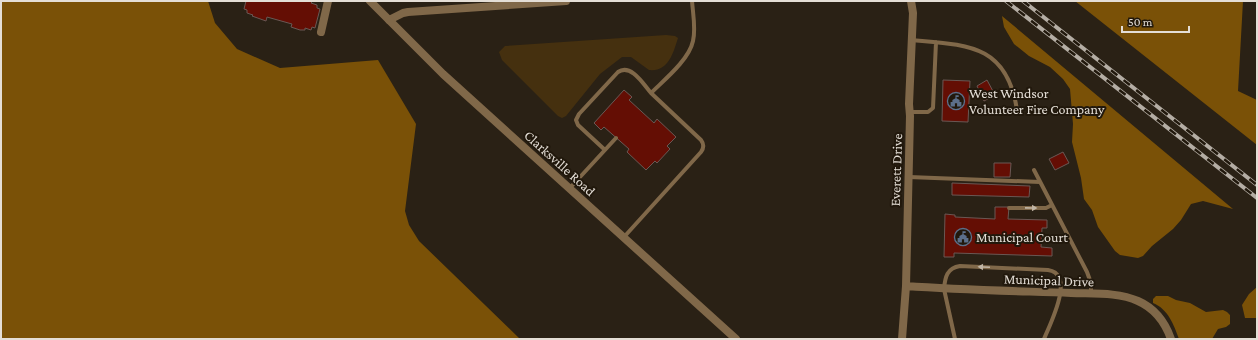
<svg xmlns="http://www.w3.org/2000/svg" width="1258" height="340" viewBox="0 0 1258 340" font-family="'Crimson Pro',serif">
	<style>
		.green { fill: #45300f }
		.forest { fill: #7a5107 }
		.building { fill: #640e04; stroke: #6a5854 }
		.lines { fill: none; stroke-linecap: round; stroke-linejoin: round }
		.service { stroke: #806849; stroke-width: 4 }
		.minor { stroke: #806849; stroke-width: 8 }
		.tertiary { stroke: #806849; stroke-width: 8 }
		.rail-casing { stroke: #b4ada4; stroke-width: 4 }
		.rail { stroke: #21180c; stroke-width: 2.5; stroke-dasharray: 8; stroke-linecap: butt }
		.oneway { fill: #c1b5a5 }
		.labels { text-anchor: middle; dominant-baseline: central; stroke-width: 4; stroke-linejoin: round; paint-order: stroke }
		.poi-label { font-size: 14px; fill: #e4ded6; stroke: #21180c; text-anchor: start }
		.street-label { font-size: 14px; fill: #e4ded6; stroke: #21180c }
	</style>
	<rect width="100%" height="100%" fill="#2a2115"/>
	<path class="green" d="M666,35L675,36L678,38C673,54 668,72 649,70L631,57H622L600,74L566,116L562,118L558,116L502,60L499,52L505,46Z"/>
	<path class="forest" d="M1,1H208L215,23L237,49L280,68L378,60L416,124L405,211L409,225L419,241L520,339H1Z
		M1075,1H1243L1238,91L1257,100V145Z
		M1002,16L1233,209L1203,201L1191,204L1181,220L1173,229L1152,246L1143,256L1138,258L1120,255L1115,251L1098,227L1092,210L1084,199L1081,178L1072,142L1073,124L1070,89L1063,79L1050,67L1029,56L1014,44L1004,27Z
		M1257,287V318H1245L1242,305L1249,294Z
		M1156,296H1168L1176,300L1190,303L1206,312L1223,310L1227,312L1230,315V324L1226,327L1218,329L1212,339H1179C1174,325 1168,309 1153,303V299Z"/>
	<path class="building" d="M246,1H309L312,2L311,3L317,5V8L320,9L315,28L312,27L311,30L305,28V30H300L291,27L292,24L267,17L266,21L252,16L253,15L247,13V10L244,9Z
		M943,80L970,81L968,122L942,121Z
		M987,80L995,95L984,101L977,86Z
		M624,90L632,97L629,100L654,123L657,119L676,137L667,146L670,149L657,163L655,161L646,170L627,152L629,149L604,127L601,130L594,123Z
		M1063,152L1069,163L1055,170L1049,159Z
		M994,163H1011L1010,177H994Z
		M952,183L1030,186L1029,197L952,195Z
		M995,207H1009L1008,219L1047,220V228H1042L1041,247L1052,248V256L954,253V257H944L945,214L955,215V217L995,219Z"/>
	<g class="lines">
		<path class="service" d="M912,40C967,45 1007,44 1017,110
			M910,112H928L933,108L936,42
			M605,150L578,125L576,120L579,114L618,72C631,63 644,85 651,93
			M1034,170L1087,272L1091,283V294
			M909,177L1040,182
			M569,189L616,138
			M1009,208H1046L1052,205
			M624,237L701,152C704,148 704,144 701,140L651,93C664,80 689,60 693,41C696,29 693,14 692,1
			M955,339L944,289C945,277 947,268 960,266L1048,270C1076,274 1050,324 1044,339"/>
		<path class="minor" d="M389,20L403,13L408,12L566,1
			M321,32L328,1
			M906,286C961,290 1016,291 1071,293C1092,294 1118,292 1138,301C1154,308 1165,322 1171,339
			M902,339L906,286L910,116L909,104L913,13L911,1"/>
		<path class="tertiary" d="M370,1L443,74L736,339"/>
		<g class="rail-casing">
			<path id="rail" d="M1006,1L1257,198
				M1023,1L1257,185"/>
		</g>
		<use href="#rail" class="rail"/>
	</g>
	<defs><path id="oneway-solid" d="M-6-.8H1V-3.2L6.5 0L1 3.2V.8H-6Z"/></defs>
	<g class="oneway">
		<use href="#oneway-solid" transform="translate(1031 208) rotate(1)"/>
		<use href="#oneway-solid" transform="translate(984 267) rotate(-178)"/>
	</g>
	<defs>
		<g id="civic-ring" transform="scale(0.9)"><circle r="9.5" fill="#21180c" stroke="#5c6f8a" stroke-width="1.5"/><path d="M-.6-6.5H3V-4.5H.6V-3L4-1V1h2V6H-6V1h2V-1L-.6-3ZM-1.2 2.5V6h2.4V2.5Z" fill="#5c6f8a"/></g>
	</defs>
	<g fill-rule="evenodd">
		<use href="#civic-ring" x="956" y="101"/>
		<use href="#civic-ring" x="963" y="237"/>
	</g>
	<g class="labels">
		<g class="poi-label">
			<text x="969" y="93">West Windsor<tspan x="969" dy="16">Volunteer Fire Company</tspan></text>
			<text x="976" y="237">Municipal Court</text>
		</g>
		<g class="street-label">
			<text transform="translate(560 163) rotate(42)">Clarksville Road</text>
			<text transform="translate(896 170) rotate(-88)">Everett Drive</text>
			<text transform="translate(1049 280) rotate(2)">Municipal Drive</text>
		</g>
	</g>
	<rect width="1258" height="340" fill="none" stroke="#e4ded6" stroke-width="4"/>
	<path d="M1122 26v6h67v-6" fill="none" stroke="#e4ded6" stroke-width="2"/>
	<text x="1128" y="26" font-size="12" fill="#e4ded6" stroke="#21180c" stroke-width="3" paint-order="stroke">50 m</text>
</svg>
